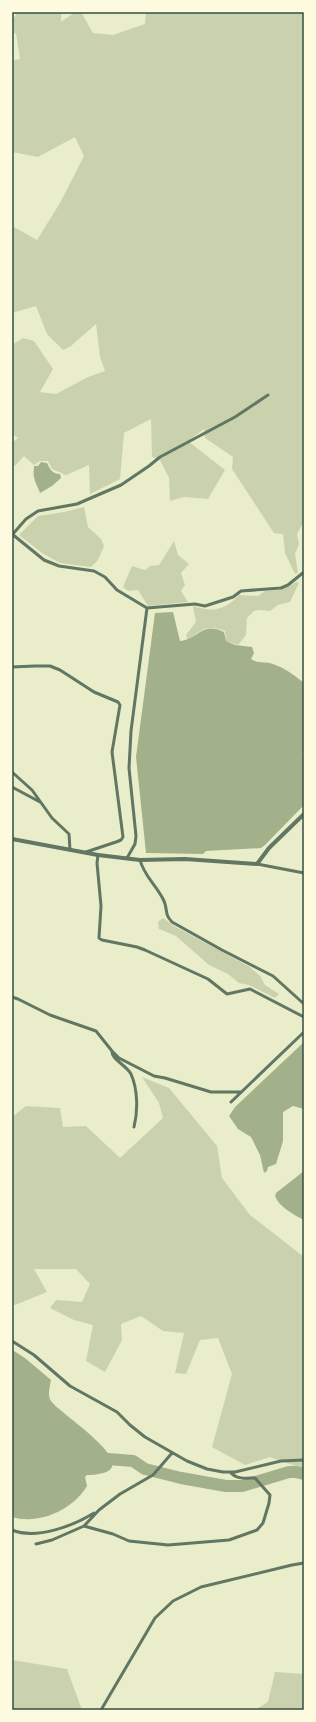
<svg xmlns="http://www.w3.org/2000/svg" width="316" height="1722" viewBox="0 0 316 1722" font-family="'Titillium Web',sans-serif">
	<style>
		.green { fill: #cad2ad }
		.water { fill: #a3b18a }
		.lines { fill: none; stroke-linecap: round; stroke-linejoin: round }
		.river { stroke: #a3b18a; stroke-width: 12 }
		.minor { stroke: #617663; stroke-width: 3 }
		.tertiary { stroke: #617663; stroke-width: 4 }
		.neatline { fill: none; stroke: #344e41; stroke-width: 1.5 }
	</style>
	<rect width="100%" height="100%" fill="#e9edc9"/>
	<path class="green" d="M18,12H61V22L75,12H81L93,33L113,35L145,24L146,12H304V450L303,523L297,534L299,544L295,554L298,573L295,574L285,553L283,534L274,533L232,469L233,457L205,438L204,429L188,441L225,470L208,499L184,497L170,501L169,478L160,460L152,457L151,419L124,433L120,479L90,494L89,465L66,475L52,469L48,461H40L34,465L24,456L16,465L12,466V443L18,438L12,434V345L23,338L34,341L53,369L40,392L56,394L88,377L105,371L100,357L96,324L71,346L63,350L47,334L36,306L12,313V226L37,240L60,203L84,156L75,137L38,157L12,152V61L20,59L16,33L12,34V19H13Z
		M84,507L88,527L101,539L104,546L98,560L91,567L60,563L42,553L19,535L38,516L64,512Z
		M174,541L178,555L189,564L181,573L185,585L181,591L188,602L148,606L138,590L128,591L123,587L132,566L145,570L150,566L159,565Z
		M296,582L299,583L290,602L278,605L270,611L259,610L254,611L247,618L246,635L238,645L226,641L225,631C206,624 203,629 188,640L186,635L196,622L193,606C212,612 225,611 239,595L258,596L265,591L279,590L290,586Z
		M163,918L174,926L250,967L260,976L265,985L279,994L275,998L249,985L239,983L228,974L209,965L176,936L159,929L158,922Z
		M142,1077L169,1088L217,1146L222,1178L250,1215L304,1257V1469L270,1457L245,1465L212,1447L232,1374L218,1338L200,1340L186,1374L175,1373L184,1333L163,1331L141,1316L121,1324L122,1340L105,1372L86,1361L93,1325L74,1320L50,1308L56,1300L82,1302L90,1284L76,1269H34L47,1292L15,1305L12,1304V1117L26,1106L60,1108L63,1127L86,1126L120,1158L163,1118L159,1103Z
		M12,1660L67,1669L82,1710H12Z
		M275,1672L304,1674V1710H258V1708L268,1702Z"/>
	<path class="water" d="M41,462L47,463C50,469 52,474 60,474L61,478L52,486L40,493C38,487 35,483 34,477C33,473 34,470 34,466H38Z
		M173,612L180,641C199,639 202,621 224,632L226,641L235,645L252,647L254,653L251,659C258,664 266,661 273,664C285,668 294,675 304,683V745L302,756L304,757V805L265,845L261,848L206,851L203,854L146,853L136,757L155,613Z
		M304,1042V1109L293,1106L283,1112V1141L276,1164L268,1167L267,1171L264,1173L260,1155L251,1137L238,1129L229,1116L235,1107Z
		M304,1171V1220C294,1215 279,1207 275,1196L276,1193Z
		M14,1351L25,1358L51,1380C50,1387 47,1395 51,1401C59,1414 158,1474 87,1475L85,1477L87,1486C73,1510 39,1525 12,1517V1353Z"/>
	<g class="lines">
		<path class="river" d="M96,1458L133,1461L145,1469L181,1478L226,1486H242L289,1472H296L304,1474"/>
		<path class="minor" d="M12,534L44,560L59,566L94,571L105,577L117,590L147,608L195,604L205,606L233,597L241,591L281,588L288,585L304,572
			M12,535L26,519L38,511L77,504L121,485L149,466L160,457L235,417L268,395
			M12,667L35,666H50L60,670L94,692L118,702L120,705L112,752L123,837L121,840L116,842L86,852
			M12,772L32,790L52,818L69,834L70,850
			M12,787L40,802
			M98,855L97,863L101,906L99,938L102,940L137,947L145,950L208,979L227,994L250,989L304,1017
			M127,858L135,844L136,836L129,768L131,731L147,608
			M140,860C144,876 157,886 164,901C168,910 164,914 172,922L222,950L273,976L304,1004
			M257,864L304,873
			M12,997L18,999L50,1015L96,1031L112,1051L119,1058L154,1076L165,1078L211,1092H241
			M112,1051C111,1059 126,1065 131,1074C138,1090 138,1111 134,1127
			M231,1102L304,1032
			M12,1341L34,1355L70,1386L117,1412L130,1425L145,1437L187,1461L207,1469L223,1472H235L281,1461L304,1460
			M84,1526L113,1534L129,1541L168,1545L229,1540L257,1530L263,1523L269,1503L270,1495L255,1478C246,1478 237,1480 230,1472
			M12,1530C36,1540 73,1526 94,1513
			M36,1544L52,1540L84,1526L99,1510L120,1494L153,1475L172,1453
			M101,1710L155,1618L173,1601L201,1587L292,1565L304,1563"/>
		<path class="tertiary" d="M12,839L98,855L140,860L185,859L257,864L269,848L304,814"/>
	</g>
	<rect width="316" height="1722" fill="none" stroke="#fefae0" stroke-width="26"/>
	<rect x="13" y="13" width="290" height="1696" class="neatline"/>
</svg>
